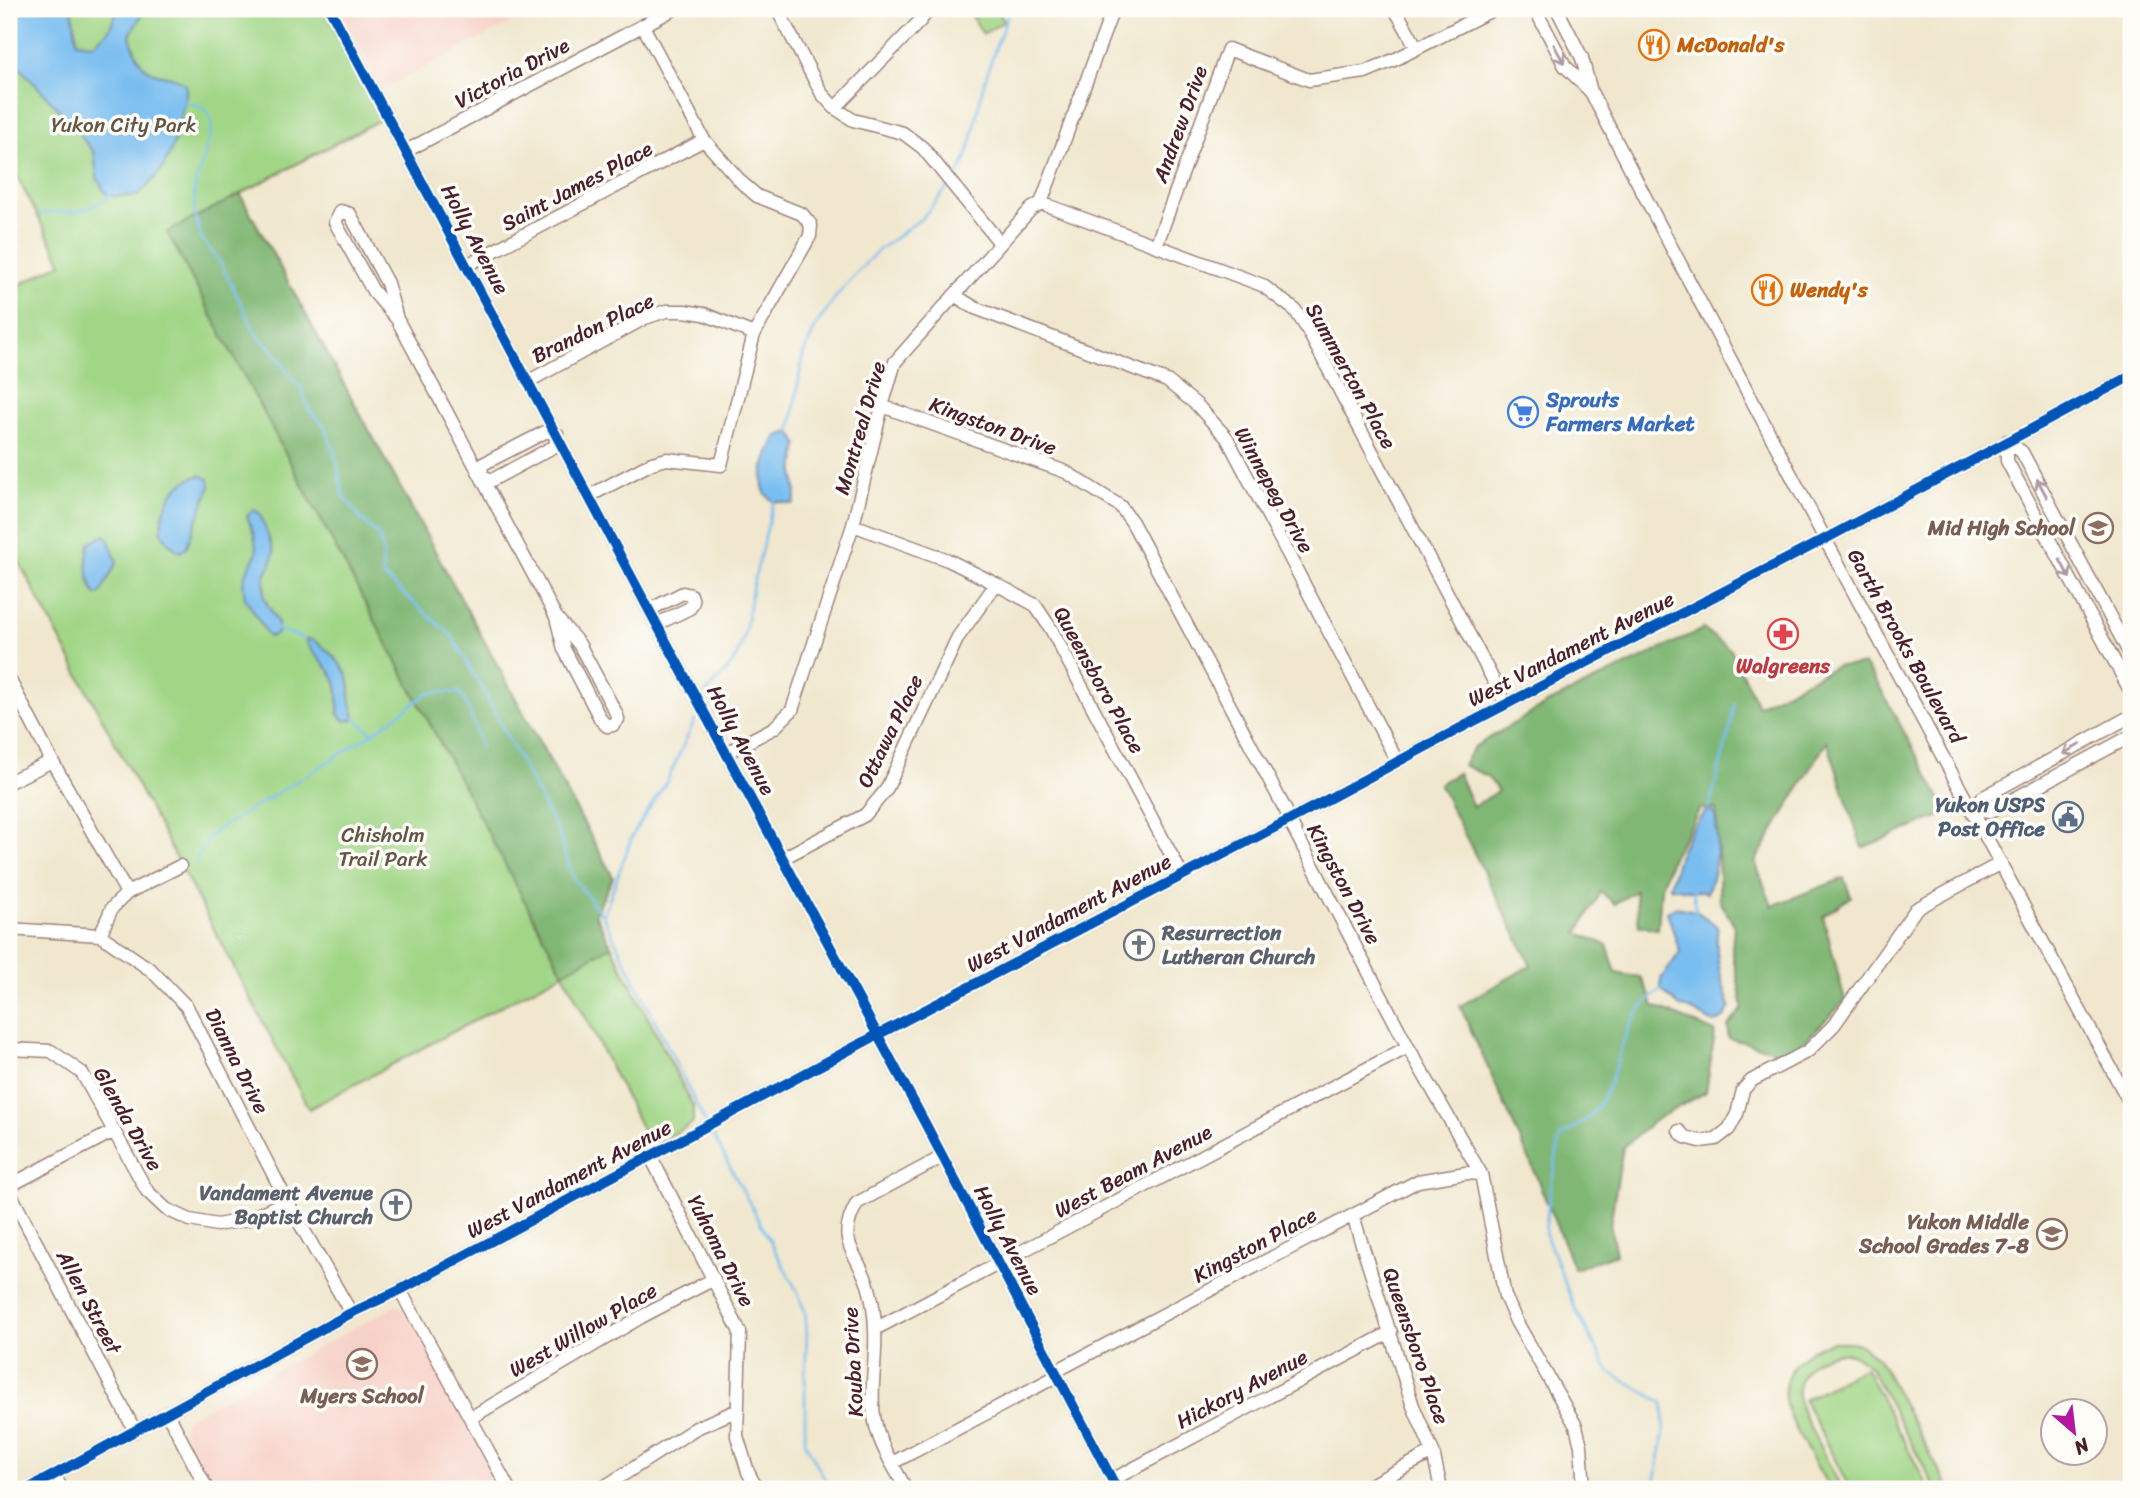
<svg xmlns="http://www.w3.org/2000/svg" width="2140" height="1498" viewBox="0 0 2140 1498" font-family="Sriracha,sans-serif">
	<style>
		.built { fill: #f7d1c8 }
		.green { fill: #a1d687; stroke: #767a59; stroke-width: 2 }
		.forest { fill: #80b774; stroke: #656b50; stroke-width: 2 }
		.water { fill: #79bef0; stroke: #626e8e; stroke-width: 2 }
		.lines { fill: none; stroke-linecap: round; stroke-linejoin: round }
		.stream { stroke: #79bef0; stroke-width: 2.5 }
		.minor-casing { stroke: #9d837c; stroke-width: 15 }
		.minor { stroke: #fff; stroke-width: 12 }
		.cycleway-casing { stroke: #fdfcf7; stroke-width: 15 }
		.cycleway { stroke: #0057b8; stroke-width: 10 }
		.oneway { stroke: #ae9aa0 }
		.labels { text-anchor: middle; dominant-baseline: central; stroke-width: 7; stroke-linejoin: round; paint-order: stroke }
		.food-label { font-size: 21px; font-weight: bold; fill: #c56008; stroke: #fdfcf7; text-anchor: start }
		.street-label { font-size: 21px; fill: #4a1f2b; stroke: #fdfcf7 }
		.park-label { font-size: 21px; fill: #645647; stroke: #fdfcf7 }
		.shop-label { font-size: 21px; font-weight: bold; fill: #366cbe; stroke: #fdfcf7; text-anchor: start }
		.education-label { font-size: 21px; font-weight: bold; fill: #785e54; stroke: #fdfcf7; text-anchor: end }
		.health-label { font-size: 21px; font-weight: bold; fill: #be3a42; stroke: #fdfcf7 }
		.service-label { font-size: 21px; font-weight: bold; fill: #4e5e75; stroke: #fdfcf7; text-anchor: end }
		.worship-label { font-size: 21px; font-weight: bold; fill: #5b616d; stroke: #fdfcf7; text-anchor: start }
	</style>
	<rect width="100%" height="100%" fill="#fdfcf7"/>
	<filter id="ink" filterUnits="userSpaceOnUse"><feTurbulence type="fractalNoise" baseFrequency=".0143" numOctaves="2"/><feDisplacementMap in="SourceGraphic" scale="14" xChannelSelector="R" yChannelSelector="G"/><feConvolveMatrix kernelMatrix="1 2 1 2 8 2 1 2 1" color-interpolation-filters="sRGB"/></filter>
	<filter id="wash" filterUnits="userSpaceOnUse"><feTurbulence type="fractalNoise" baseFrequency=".00686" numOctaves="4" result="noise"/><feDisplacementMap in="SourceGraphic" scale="28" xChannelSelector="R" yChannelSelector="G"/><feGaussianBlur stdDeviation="1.57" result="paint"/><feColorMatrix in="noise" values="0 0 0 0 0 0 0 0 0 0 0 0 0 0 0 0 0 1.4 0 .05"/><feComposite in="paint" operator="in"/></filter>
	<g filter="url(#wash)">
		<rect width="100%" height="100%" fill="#f0e7ce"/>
		<path class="built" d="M339,9H538L383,89Z
			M395,1306L405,1308L504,1489H214L183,1431L185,1420Z"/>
		<path class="green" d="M9,9H325L383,118L240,194L613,877L595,914L693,1106V1123L651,1147L563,973L309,1109L9,543V290L62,263L9,161Z
			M968,9H997L1004,21L983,34Z
			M1832,1342H1851L1858,1344L1878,1358L1949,1489H1936L1870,1367C1860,1356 1846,1350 1831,1354C1822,1356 1815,1360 1808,1367C1786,1391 1805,1418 1817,1441C1825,1457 1834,1473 1842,1489H1830C1819,1469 1788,1421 1785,1400C1781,1371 1806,1348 1832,1342Z
			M1865,1367L1929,1489H1850L1804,1400Z"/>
		<path class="forest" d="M240,194L613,877L595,914L611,946L563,973L167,232Z
			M1703,629L1731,650L1758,706L1836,666L1864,665L1878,684L1948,813L1862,848L1827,741L1755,862L1772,906L1844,878L1851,897L1823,916L1845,1001L1791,1055L1728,1038V1026L1743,1008L1732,950L1734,925L1720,901L1716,809H1700L1671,859L1661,887L1658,929L1639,926L1635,891L1615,904L1601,892L1578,933L1607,945L1616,973L1641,978L1654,1006L1715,1032L1706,1092L1658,1118L1623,1147L1610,1225L1616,1254L1574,1269L1530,1161L1460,1006L1531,965L1439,784L1458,773L1473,807L1498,791L1487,776L1463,765L1474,747L1552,701Z"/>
		<path class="water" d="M9,9H72L77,42L94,44L109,30L118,9H145L130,35C133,47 140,69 154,73C167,77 174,75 186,85V94C174,141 176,162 137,196H114L105,193L97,177L94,152L54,104L16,64H9Z
			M791,432L798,444L794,471L796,493L794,504L773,501C771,499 767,496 765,493C757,476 769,451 777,436Z
			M200,475L209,479L210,487L186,548L180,552C175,549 163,539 162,532C160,520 167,498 176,489C181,483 193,477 200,475Z
			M254,509L260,514L274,552L271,564L265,575L264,598L278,623L277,634L269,637L245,598L243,583L245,575L257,552L254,535L247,516Z
			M105,535L108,538L117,562L100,594L96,595C86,579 86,562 89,544Z
			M305,639C318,637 341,663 347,675C351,683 349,694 351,703C352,709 355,713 355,719L345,721L338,714C338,705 339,695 337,686C332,667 312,657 305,639Z
			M1708,809L1715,814C1719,839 1717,869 1707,893L1670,887C1676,858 1686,831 1708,809Z
			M1675,907L1696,911L1718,927C1713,953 1722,982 1730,1007L1724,1018L1714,1023L1687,1008L1680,1007L1661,989V979L1680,952L1667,912Z"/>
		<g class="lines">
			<path class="stream" d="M182,101L200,106L208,113L212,122L210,136L195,185L194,211L201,238L220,262L257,335L274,351L291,378L300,386L310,411L324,425L336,457L343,495L360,518L379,536L383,552L382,575L452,636L485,694L557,830L573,877L603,916L705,1122
				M954,181C973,155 975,118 983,87C991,60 1000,34 1010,9
				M40,215C50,211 58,213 68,212C84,212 99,204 110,195
				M790,435L803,355L817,324L838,294L876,252L922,218L949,186
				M277,629L305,639
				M706,693L724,674L736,658L744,636L752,589L774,500
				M355,719L373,733
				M307,775L373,733L428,693L459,692C471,708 474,728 481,747
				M1708,810L1730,729L1734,704
				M195,863L209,837L222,827L300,779
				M1693,889L1696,911L1694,912
				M603,916L633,834L667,781L695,720
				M709,1128L798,1293L805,1312L807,1333L805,1376V1442L830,1489
				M1654,1489L1664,1431L1663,1403L1609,1372L1573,1304L1545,1232L1550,1192L1560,1137C1574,1128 1589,1120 1598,1106C1625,1065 1615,1019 1664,988"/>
		</g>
	</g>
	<g filter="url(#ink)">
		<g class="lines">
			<g class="minor-casing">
				<path id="minor" d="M330,9L649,610L925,1123L1117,1489
					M777,9L822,94L835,108L853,120L903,133L923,148L1000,243
					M1395,9L1417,48
					M1535,9L1565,66L1591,92
					M1557,9L1582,58L1591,92L1656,218L1825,539L2131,1105
					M835,108L920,21L929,9
					M406,151L674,9
					M1041,203L1262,285L1295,310L1306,327L1506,704
					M1156,246L1228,49L1309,80L1365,72L1396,59L1494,9
					M467,265L704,140
					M954,295L975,308L1167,381L1197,405L1227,438L1397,761
					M397,319L373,291L335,222L340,211L350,214L387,283L397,319L556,617L564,649L601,720L607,726L613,725L618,719L616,713L579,644L556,617
					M529,381L645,318L666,311H684L704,314L754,334
					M882,406L1066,472L1120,506L1132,522L1286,811L1289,820L1408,1047L1481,1174L1505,1296L1516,1321L1576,1426L1581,1446L1584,1489
					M547,431L557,434L555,446L492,480L480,475L483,464Z
					M2007,441V461L2131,692
					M2007,441L2022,452L2131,656
					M589,496L652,463L667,459L721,465L754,334L810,236L811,225L802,214L757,196L742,183L704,140L643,26
					M853,525L948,560L996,584L1035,605L1051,629L1182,875
					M649,610L683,593L691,595L693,602L690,608L657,624
					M9,679L52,761L127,893
					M2131,716L1982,798L1973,810L1990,812L2131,736
					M726,753L774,728L792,710L853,525L882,406L895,362L1031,209L1041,203L1113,9
					M9,782L52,761
					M783,858L865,815L886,790L958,637L996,584
					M9,929L100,935L151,970L187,1007L287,1201L351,1313
					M100,935L112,908L127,893L180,866
					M9,1049L51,1051L82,1073L147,1191L166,1209L190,1220L217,1225L249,1219L287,1201
					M1679,1131L1685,1137L1700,1141L1716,1139L1729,1129L1737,1114L1743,1090L1751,1081L1808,1051L1834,1025L1916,909L2001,863
					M651,1157L740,1332L737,1436L748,1472L757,1489
					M9,1186L114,1131
					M9,1191L135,1431
					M1353,1216L1413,1406L1433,1452L1441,1489
					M400,1290L509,1489
					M875,1329L1408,1047
					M1054,1372L1418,1181L1466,1173L1481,1174
					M168,1414L207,1489
					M472,1417L641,1317L714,1279
					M892,1463L1057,1376
					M54,1475L62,1489
					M1112,1480L1391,1332
					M28,1489L351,1313L400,1290L877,1035L1289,820L1470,723L1825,539L2131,376
					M601,1489L696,1428L738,1410
					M906,1489C896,1470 881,1448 876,1426C868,1394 877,1363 875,1330C875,1316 872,1296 867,1282C854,1248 836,1241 857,1203L942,1157
					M1363,1489L1433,1452"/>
			</g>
			<use href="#minor" class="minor"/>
			<g class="cycleway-casing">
				<path id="cycleway" d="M330,9L649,610L925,1123L1117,1489
					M28,1489L351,1313L400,1290L877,1035L1289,820L1470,723L1825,539L2131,376"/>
			</g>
			<use href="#cycleway" class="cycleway"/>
		</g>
		<defs><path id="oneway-shaft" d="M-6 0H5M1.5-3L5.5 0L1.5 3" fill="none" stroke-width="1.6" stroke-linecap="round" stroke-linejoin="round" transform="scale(1.75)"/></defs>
		<g class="oneway">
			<use href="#oneway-shaft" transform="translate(1559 54) rotate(61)"/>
			<use href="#oneway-shaft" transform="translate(2042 488) rotate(-118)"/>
			<use href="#oneway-shaft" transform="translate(2065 569) rotate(62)"/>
			<use href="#oneway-shaft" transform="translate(2072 749) rotate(152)"/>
		</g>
	</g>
	<defs>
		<g id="restaurant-ring" transform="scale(1.575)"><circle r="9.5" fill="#fdfcf7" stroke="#e8710a" stroke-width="1.5"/><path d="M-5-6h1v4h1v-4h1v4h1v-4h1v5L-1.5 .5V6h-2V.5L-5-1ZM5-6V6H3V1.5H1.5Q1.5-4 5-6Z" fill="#e8710a"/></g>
		<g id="supermarket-ring" transform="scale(1.575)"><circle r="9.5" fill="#fdfcf7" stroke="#3f7fe0" stroke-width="1.5"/><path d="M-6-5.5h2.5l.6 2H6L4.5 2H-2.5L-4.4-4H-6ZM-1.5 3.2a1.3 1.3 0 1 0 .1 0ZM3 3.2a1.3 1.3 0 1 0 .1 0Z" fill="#3f7fe0"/></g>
		<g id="school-ring" transform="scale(1.575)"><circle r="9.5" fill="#fdfcf7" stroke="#8d6e63" stroke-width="1.5"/><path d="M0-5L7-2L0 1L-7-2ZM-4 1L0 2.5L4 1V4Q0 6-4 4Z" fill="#8d6e63"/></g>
		<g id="pharmacy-ring" transform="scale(1.575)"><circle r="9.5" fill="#fdfcf7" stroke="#e0444e" stroke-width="1.5"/><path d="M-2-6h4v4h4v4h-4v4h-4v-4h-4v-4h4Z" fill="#e0444e"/></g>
		<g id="civic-ring" transform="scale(1.575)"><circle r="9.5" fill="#fdfcf7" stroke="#5c6f8a" stroke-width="1.5"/><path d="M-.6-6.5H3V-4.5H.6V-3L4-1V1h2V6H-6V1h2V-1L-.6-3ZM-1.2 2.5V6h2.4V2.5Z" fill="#5c6f8a"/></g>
		<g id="church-ring" transform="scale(1.575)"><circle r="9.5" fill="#fdfcf7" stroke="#6b7280" stroke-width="1.5"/><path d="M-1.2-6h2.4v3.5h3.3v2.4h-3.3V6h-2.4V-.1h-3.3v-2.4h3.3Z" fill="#6b7280"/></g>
	</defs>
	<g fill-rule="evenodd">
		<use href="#restaurant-ring" x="1654" y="45"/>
		<use href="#restaurant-ring" x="1767" y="290"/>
		<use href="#supermarket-ring" x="1523" y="412"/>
		<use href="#school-ring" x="2098" y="528"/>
		<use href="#pharmacy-ring" x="1783" y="634"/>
		<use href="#civic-ring" x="2068" y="817"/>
		<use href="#church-ring" x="1139" y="945"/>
		<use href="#church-ring" x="396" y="1205"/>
		<use href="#school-ring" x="2052" y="1234"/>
		<use href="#school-ring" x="362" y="1364"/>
	</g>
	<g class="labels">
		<g class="food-label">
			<text x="1677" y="45">McDonald's</text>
			<text x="1790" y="290">Wendy's</text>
		</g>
		<g class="street-label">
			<text transform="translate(512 73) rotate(-28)">Victoria Drive</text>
			<text transform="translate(1180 124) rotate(-70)">Andrew Drive</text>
			<text transform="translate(577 186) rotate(-28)">Saint James Place</text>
			<text transform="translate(475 239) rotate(62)">Holly Avenue</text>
			<text transform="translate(593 328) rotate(-26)">Brandon Place</text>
			<text transform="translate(1351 376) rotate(61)">Summerton Place</text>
			<text transform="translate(993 426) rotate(20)">Kingston Drive</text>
			<text transform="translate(860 428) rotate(-74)">Montreal Drive</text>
			<text transform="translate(1274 490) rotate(61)">Winnepeg Drive</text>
			<text transform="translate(1906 646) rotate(61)">Garth Brooks Boulevard</text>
			<text transform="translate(1571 649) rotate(-27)">West Vandament Avenue</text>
			<text transform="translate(1099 680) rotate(61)">Queensboro Place</text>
			<text transform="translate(890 731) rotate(-64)">Ottawa Place</text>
			<text transform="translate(741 740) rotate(62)">Holly Avenue</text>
			<text transform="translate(1344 884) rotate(62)">Kingston Drive</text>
			<text transform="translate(1069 913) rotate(-28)">West Vandament Avenue</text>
			<text transform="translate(237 1061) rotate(63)">Dianna Drive</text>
			<text transform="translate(128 1119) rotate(60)">Glenda Drive</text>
			<text transform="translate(1133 1171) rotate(-28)">West Beam Avenue</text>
			<text transform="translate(569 1179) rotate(-28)">West Vandament Avenue</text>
			<text transform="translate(1008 1240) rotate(62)">Holly Avenue</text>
			<text transform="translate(1255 1245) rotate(-28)">Kingston Place</text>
			<text transform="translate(721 1251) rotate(63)">Yuhoma Drive</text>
			<text transform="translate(89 1302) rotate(62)">Allen Street</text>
			<text transform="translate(583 1330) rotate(-30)">West Willow Place</text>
			<text transform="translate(1416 1346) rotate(71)">Queensboro Place</text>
			<text transform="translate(853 1362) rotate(-93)">Kouba Drive</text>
			<text transform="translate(1242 1389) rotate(-28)">Hickory Avenue</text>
		</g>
		<g class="park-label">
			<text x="124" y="125">Yukon City Park</text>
			<text x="383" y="835">Chisholm<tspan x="383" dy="24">Trail Park</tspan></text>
		</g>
		<g class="shop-label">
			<text x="1546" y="400">Sprouts<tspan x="1546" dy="24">Farmers Market</tspan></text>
		</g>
		<g class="education-label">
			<text x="2075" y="528">Mid High School</text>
			<text x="2029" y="1222">Yukon Middle<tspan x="2029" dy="24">School Grades 7-8</tspan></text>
			<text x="362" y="1396" text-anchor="middle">Myers School</text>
		</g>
		<g class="health-label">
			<text x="1783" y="666">Walgreens</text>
		</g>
		<g class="service-label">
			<text x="2045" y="805">Yukon USPS<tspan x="2045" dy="24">Post Office</tspan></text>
		</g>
		<g class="worship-label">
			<text x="1162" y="933">Resurrection<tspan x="1162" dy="24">Lutheran Church</tspan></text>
			<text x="373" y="1193" text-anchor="end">Vandament Avenue<tspan x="373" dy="24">Baptist Church</tspan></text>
		</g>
	</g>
	<rect width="2140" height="1498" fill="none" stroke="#fdfcf7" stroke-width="35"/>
	<g transform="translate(2074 1432) rotate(152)"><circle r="33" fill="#fdfcf7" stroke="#b5a4a5" stroke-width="2"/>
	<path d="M0-5L12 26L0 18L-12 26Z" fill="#b5179e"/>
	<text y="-10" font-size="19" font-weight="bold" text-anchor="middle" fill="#4a1f2b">N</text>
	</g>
</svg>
